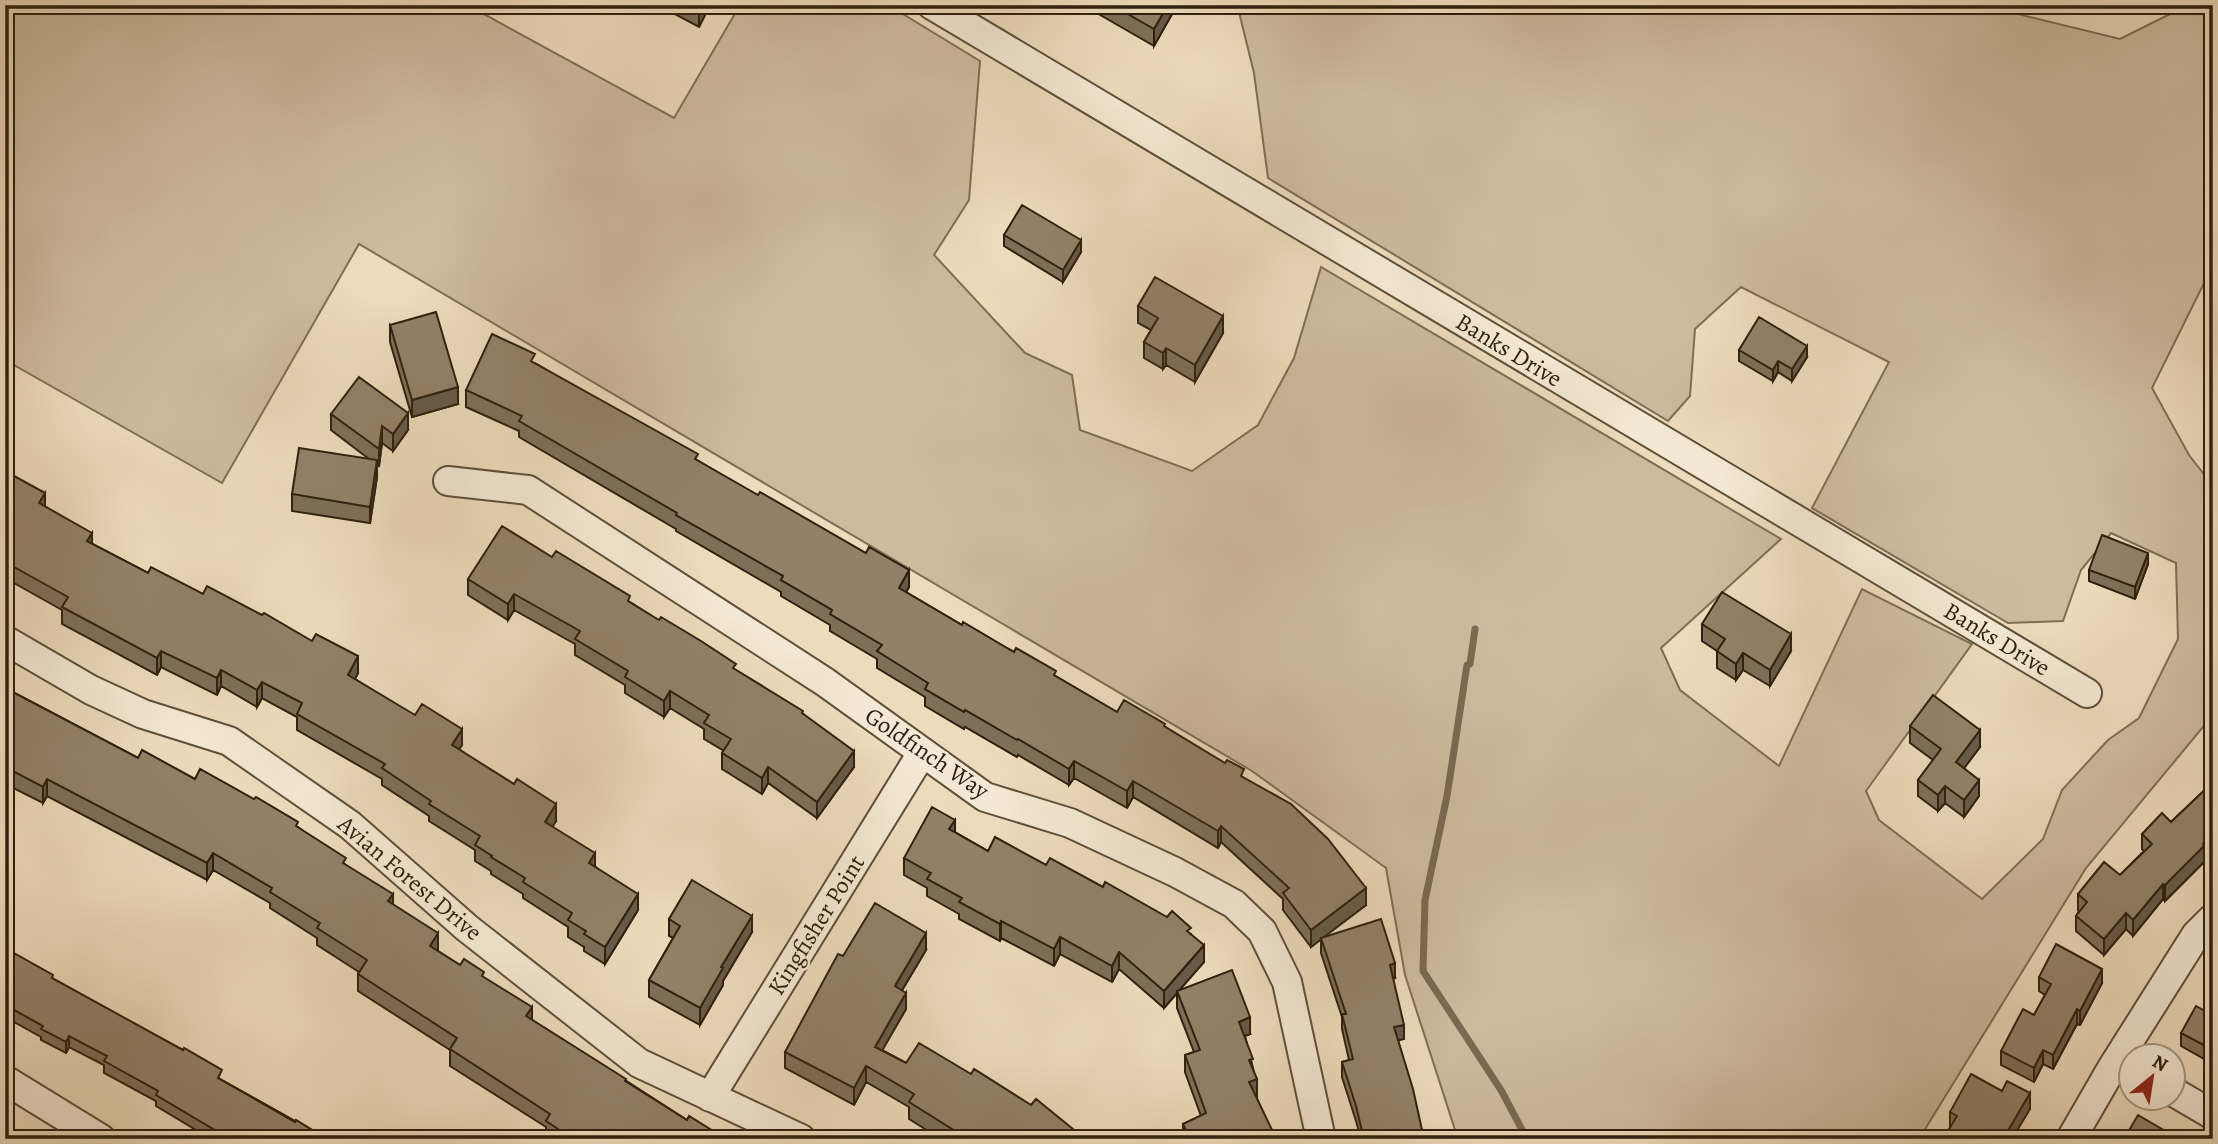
<svg xmlns="http://www.w3.org/2000/svg" width="2218" height="1144" viewBox="0 0 2218 1144" font-family="Alegreya,serif">
	<style>
		.green { fill: #cdbb9e; stroke: #7e6e56; stroke-width: 2 }
		.lines { fill: none; stroke-linecap: round; stroke-linejoin: round }
		.stream { stroke: #7a6a52; stroke-width: 7 }
		.minor-casing { stroke: #5e4f39; stroke-width: 32 }
		.minor { stroke: #f3e8d3; stroke-width: 28 }
		.wall { fill: #7e6f59; stroke: #2f200e; stroke-width: 2 }
		.shaded-wall { fill: #665a49; stroke: #2f200e; stroke-width: 2 }
		.building { fill: #928168; stroke: #2f200e; stroke-width: 2 }
		.labels { text-anchor: middle; dominant-baseline: central; stroke-width: 5; stroke-linejoin: round; paint-order: stroke }
		.street-label { font-size: 24px; fill: #2f200e; stroke: #f3e8d3 }
	</style>
	<rect width="100%" height="100%" fill="#eddbbb"/>
	<filter id="stains"><feTurbulence type="fractalNoise" baseFrequency=".00286" numOctaves="4"/><feColorMatrix values="0 0 0 0 .2 0 0 0 0 .09 0 0 0 0 .02 0 0 0 .5 -.17"/></filter>
	<radialGradient id="worn" r=".72"><stop offset=".6" stop-color="#630" stop-opacity="0"/><stop offset="1" stop-color="#630" stop-opacity=".3"/></radialGradient>
	<path class="green" d="M5,5H481L480,12L674,118L740,5H888L980,61L969,200L934,255L1025,353L1072,375L1080,430L1192,471L1258,425L1294,358L1321,267L1781,539L1661,648L1680,690L1779,766L1862,589L1972,644L1866,791L1879,820L1982,899L2043,839L2062,790L2108,740L2139,718L2178,639L2176,563L2111,533L2081,570L2063,621L2008,623L1812,508L1889,362L1741,287L1695,329L1690,396L1668,421L1268,178L1254,73L1239,12L1230,5H1981L2120,39L2188,5H2213V265L2152,388L2189,455L2213,486V715L2086,868L1919,1139H1458L1405,975L1386,868L1252,771L359,244L222,483L5,360Z"/>
	<g class="lines">
		<path class="stream" d="M1475,629L1470,664L1467,665L1447,796L1425,900L1423,971L1501,1090L1527,1139"/>
		<g class="minor-casing">
			<path id="minor" d="M932,5L2087,693
				M448,481L528,490L825,682L985,797L1070,823L1175,872L1234,904L1262,931L1287,982L1321,1139
				M5,640L91,690L143,714L229,741L350,825L467,928L639,1063L801,1139
				M5,1080L101,1139
				M2172,1091L2213,1115
				M710,1097L922,753
				M2071,1139L2112,1068L2196,935L2213,918"/>
		</g>
		<use href="#minor" class="minor"/>
	</g>
	<path class="wall" d="M658,5H710L699,27Z
		M1083,5H1172V14L1154,46Z
		M1004,235L1081,252L1063,282L1004,246Z
		M1138,306L1223,333L1195,382L1166,365L1163,369L1144,358V342L1151,330L1138,323Z
		M390,325L458,404L412,417L390,342Z
		M1739,350L1807,357L1792,381L1778,372L1773,381L1739,361Z
		M535,363L909,587L906,592L962,625L1014,652L1117,712L1165,727L1244,778L1366,905L1323,937L1395,978L1393,979L1404,1039L1398,1040L1424,1139H1361L1356,1121L1342,1077V1062L1349,1060L1342,1029V1017L1321,953V939L1311,947L1283,910V899L1221,842L1218,848L1133,797L1127,808L1074,778L1069,785L1018,755L1017,757L965,727L964,729L925,706V697L877,668V659L830,631V625L781,596V592L676,531V529L519,437V431L466,407V390Z
		M331,414L408,430L393,451L382,443L379,466L377,465V477L370,523L292,511V494L369,459L331,430Z
		M5,471L45,506L92,544L148,573L358,673L355,679L462,745L459,749L556,821L552,827L595,866L638,910L605,964L584,951V947L568,937V927L523,898V894L491,874V871L475,861V850L429,821V816L382,785V779L297,730V717L262,698L257,707L221,686L217,695L161,667L157,675L62,624V610L5,578Z
		M552,557L630,602L803,714L854,767L817,818L768,783L762,794L722,769V753L724,751L704,739V729L670,708L664,717L625,693V685L575,655V644L514,610L508,620L468,595V579Z
		M2148,564L2135,599L2089,581V570Z
		M1702,624L1791,651L1770,686L1743,670L1736,680L1717,668V651L1702,641Z
		M5,688L138,758L195,779L298,827L346,865L393,905L438,950V951L460,965L484,978L532,1020L687,1120L726,1139L546,1138V1127L450,1066V1050L358,991V974L359,972L317,945V938L270,908V903L213,870L207,880L47,796L43,803L5,784Z
		M1910,726L1980,747L1964,768L1979,796L1964,817L1945,803L1938,811L1918,796V780L1933,760L1910,743Z
		M2213,782V851L2204,859V862L2165,901L2163,899L2133,936L2126,929L2104,955L2076,931V916L2079,911L2078,910V894L2120,875L2144,851L2142,849V834L2171,822Z
		M955,832L988,851L1046,865L1191,934L1204,962L1179,990L1250,1034L1245,1036L1253,1068L1257,1096H1256L1273,1139H1183V1124L1201,1116L1185,1072V1055L1194,1052L1177,1008V993L1164,1008L1119,969L1112,982L1060,954L1054,966L1001,938L1000,941L959,919V914L927,896V888L904,875V858Z
		M669,919L752,932L723,981V985L700,1025L649,997V980L673,938L669,936Z
		M5,948L53,979L222,1080L327,1139H211L156,1106V1101L104,1073V1065L69,1047L66,1053L41,1040V1037L5,1017Z
		M926,950L902,990L906,1009L882,1050L906,1063L971,1074L1084,1138L1091,1139H941L909,1119V1107L866,1082L854,1105L785,1068V1052L843,956Z
		M2039,977L2102,983L2080,1025L2077,1024L2053,1069L2043,1064L2034,1082L2001,1065V1051L2034,1015L2045,995L2039,991Z
		M2213,997V1064L2181,1046V1033L2205,1011Z
		M2030,1109L1950,1127V1112Z"/>
	<path class="shaded-wall" d="M702,5H710L699,27V10Z
		M1168,5H1172V14L1154,46V29Z
		M1081,240V252L1063,282V270Z
		M1223,316V333L1195,382V365Z
		M1807,346V357L1792,381V369Z
		M1166,348V365L1163,369V353Z
		M1778,361V372L1773,381V370Z
		M458,387V404L412,417V400Z
		M408,413V430L393,451V434Z
		M382,426V443L379,466V449Z
		M377,460V477L370,523V507Z
		M45,493V509L39,503Z
		M92,533V549L87,541Z
		M2148,553V564L2135,599V587Z
		M909,570V587L899,604V588Z
		M514,594V610L508,620V604Z
		M1791,634V651L1770,686V670Z
		M161,651V667L157,675V658Z
		M1743,653V670L1736,680V664Z
		M358,656V673L348,692V675Z
		M221,670V686L217,695V678Z
		M262,682V698L257,707V690Z
		M670,691V708L664,717V701Z
		M462,729V745L452,761V745Z
		M1980,730V747L1956,779V762Z
		M854,751V767L817,818V802Z
		M1074,761V778L1069,785V769Z
		M768,767V783L762,794V778Z
		M47,779V796L43,803V787Z
		M1979,780V796L1964,817V800Z
		M1133,781V797L1127,808V791Z
		M1945,786V803L1938,811V795Z
		M556,804V821L545,839V822Z
		M955,820V836L949,829Z
		M1221,826V842L1218,848V831Z
		M2213,835V851L2204,859V862L2165,901V885L2203,844Z
		M213,853V870L207,880V863Z
		M595,853V870L589,863Z
		M2163,884V899L2133,936V920Z
		M1366,888V905L1311,947V930Z
		M393,894V910L388,901Z
		M638,894V910L605,964V947Z
		M2126,913V929L2104,955V939Z
		M752,916V932L723,981V985L700,1025V1008L721,967Z
		M1001,921V938L1000,941V924Z
		M438,933V950L430,963V946Z
		M926,933V950L895,1002V986Z
		M1060,937V954L1054,966V949Z
		M1204,945V962L1164,1008V991Z
		M1119,952V969L1112,982V966Z
		M1395,963V978L1390,980V965Z
		M2102,969V983L2080,1025V1011Z
		M906,993V1009L875,1063V1047Z
		M532,1007V1024L526,1016Z
		M2077,1009V1024L2053,1069V1055Z
		M1250,1017V1034L1239,1038V1022Z
		M1404,1025V1039L1394,1041V1027Z
		M69,1036V1047L66,1053V1042Z
		M2043,1050V1064L2034,1082V1068Z
		M866,1066V1082L854,1105V1088Z
		M1257,1079V1096L1249,1099V1082Z
		M2030,1093V1109L2012,1139H2003Z"/>
	<path class="building" d="M690,5H702L699,10Z
		M1112,5H1168L1154,29Z
		M1022,205L1081,240L1063,270L1004,235Z
		M1155,277L1223,316L1195,365L1166,348L1163,353L1144,342L1158,318L1138,306Z
		M436,312L458,387L412,400L390,325Z
		M1759,317L1807,346L1792,369L1778,361L1773,370L1739,350Z
		M492,334L535,354L531,361L698,454L695,459L758,495L760,492L866,553L869,547L909,570L899,588L962,625L963,622L1014,652L1016,648L1056,671L1054,675L1117,712L1124,700L1165,724L1164,726L1225,763L1227,760L1244,769L1241,776L1291,804L1328,839L1366,888L1311,930L1283,893L1289,888L1221,826L1218,831L1133,781L1127,791L1074,761L1069,769L1018,739L1017,740L965,710L964,712L925,689L928,683L877,651L882,645L830,614L832,610L781,580L783,576L676,515L677,513L519,421L522,416L466,390Z
		M359,377L408,413L393,434L382,426L379,449L331,414Z
		M299,448L377,460L370,507L292,494Z
		M5,471L45,493L39,503L92,533L87,541L148,573L151,567L203,594L207,586L262,615L264,613L312,641L316,634L358,656L348,675L415,715L422,704L462,729L452,745L514,784L517,779L556,804L545,822L595,853L589,863L638,894L605,947L584,934L586,931L568,920L572,913L523,882L525,878L491,857L492,856L475,845L480,836L429,804L431,801L382,768L385,764L297,714L302,703L262,682L257,690L221,670L217,678L161,651L157,658L62,607L68,597L5,562Z
		M502,526L552,557L556,551L579,565L630,596L628,601L659,620L661,617L701,641L736,664L733,668L803,711L802,713L854,751L817,802L768,767L762,778L722,753L731,739L704,723L709,715L670,691L664,701L625,677L628,671L575,639L580,631L514,594L508,604L468,579Z
		M2102,535L2148,553L2135,587L2089,570Z
		M1722,592L1791,634L1770,670L1743,653L1736,664L1717,651L1725,639L1702,624Z
		M5,688L138,758L142,750L195,779L200,769L254,799L256,797L298,822L296,826L346,858L343,863L393,894L388,901L438,933L430,946L460,965L464,959L484,972L482,976L532,1007L526,1016L626,1079L625,1081L687,1120L689,1116L726,1139H573L546,1121L550,1114L450,1049L457,1038L358,974L367,960L317,928L320,923L270,892L272,888L213,853L207,863L47,779L43,787L5,767Z
		M1933,695L1980,730L1956,762L1979,780L1964,800L1945,786L1938,795L1918,780L1941,749L1910,726Z
		M2213,782V835L2203,844L2204,846L2165,885L2163,884L2133,920L2126,913L2104,939L2076,916L2087,902L2078,894L2104,862L2120,875L2152,844L2142,834L2162,813L2171,822Z
		M932,807L955,820L949,829L988,851L995,837L1046,865L1050,858L1103,887L1105,882L1167,917L1172,911L1191,928L1187,931L1204,945L1164,991L1119,952L1112,966L1060,937L1054,949L1001,921L1000,924L959,902L962,898L927,879L931,873L904,858Z
		M692,880L752,916L721,967L723,968L700,1008L649,980L680,926L669,919Z
		M875,903L926,933L895,986L906,993L875,1047L906,1063L919,1043L971,1074L974,1069L1031,1105L1036,1099L1084,1138L1087,1135L1091,1139H968L909,1102L914,1094L866,1066L854,1088L785,1052L838,954L843,956Z
		M1381,919L1395,963L1390,965L1404,1025L1394,1027L1413,1089L1424,1139H1364L1356,1106L1342,1062L1353,1059L1342,1014H1346L1321,938Z
		M2056,944L2102,969L2080,1011L2077,1009L2053,1055L2043,1050L2034,1068L2001,1051L2023,1009L2034,1015L2051,984L2039,977Z
		M5,948L53,975L52,978L183,1050L184,1048L222,1070L218,1078L295,1122L296,1120L327,1139H230L156,1095L158,1091L104,1061L107,1056L69,1036L66,1042L41,1029L43,1026L5,1005Z
		M1232,970L1250,1017L1239,1022L1253,1059L1249,1060L1257,1079L1249,1082L1273,1132L1270,1133L1272,1139H1190L1183,1124L1206,1113L1185,1055L1200,1050L1177,991Z
		M2213,997V1050L2181,1033L2196,1006L2205,1011Z
		M1971,1074L2002,1091L2007,1081L2030,1093L2003,1139H1943L1957,1116L1950,1112Z
		M2138,1115L2179,1139H2124Z"/>
	<g class="labels">
		<g class="street-label">
			<text transform="translate(1509 350) rotate(31)">Banks Drive</text>
			<text transform="translate(1997 639) rotate(31)">Banks Drive</text>
			<text transform="translate(927 753) rotate(34)">Goldfinch Way</text>
			<text transform="translate(410 878) rotate(40)">Avian Forest Drive</text>
			<text transform="translate(816 925) rotate(-58)">Kingfisher Point</text>
		</g>
	</g>
	<rect width="2218" height="1144" fill="none" stroke="#eddbbb" stroke-width="28"/>
	<rect x="7" y="7" width="2204" height="1130" fill="none" stroke="#2f200e" stroke-width="3.5"/>
	<rect x="14" y="14" width="2190" height="1116" fill="none" stroke="#2f200e" stroke-width="2"/>
	<g transform="translate(2152 1077) rotate(30)"><circle r="33" fill="#f3e8d3" stroke="#a59884" stroke-width="2"/>
	<path d="M0-5L12 26L0 18L-12 26Z" fill="#8f2418"/>
	<text y="-10" font-size="19" font-weight="bold" text-anchor="middle" fill="#2f200e">N</text>
	</g>
	<rect width="100%" height="100%" filter="url(#stains)"/>
	<rect width="100%" height="100%" fill="url(#worn)"/>
</svg>
